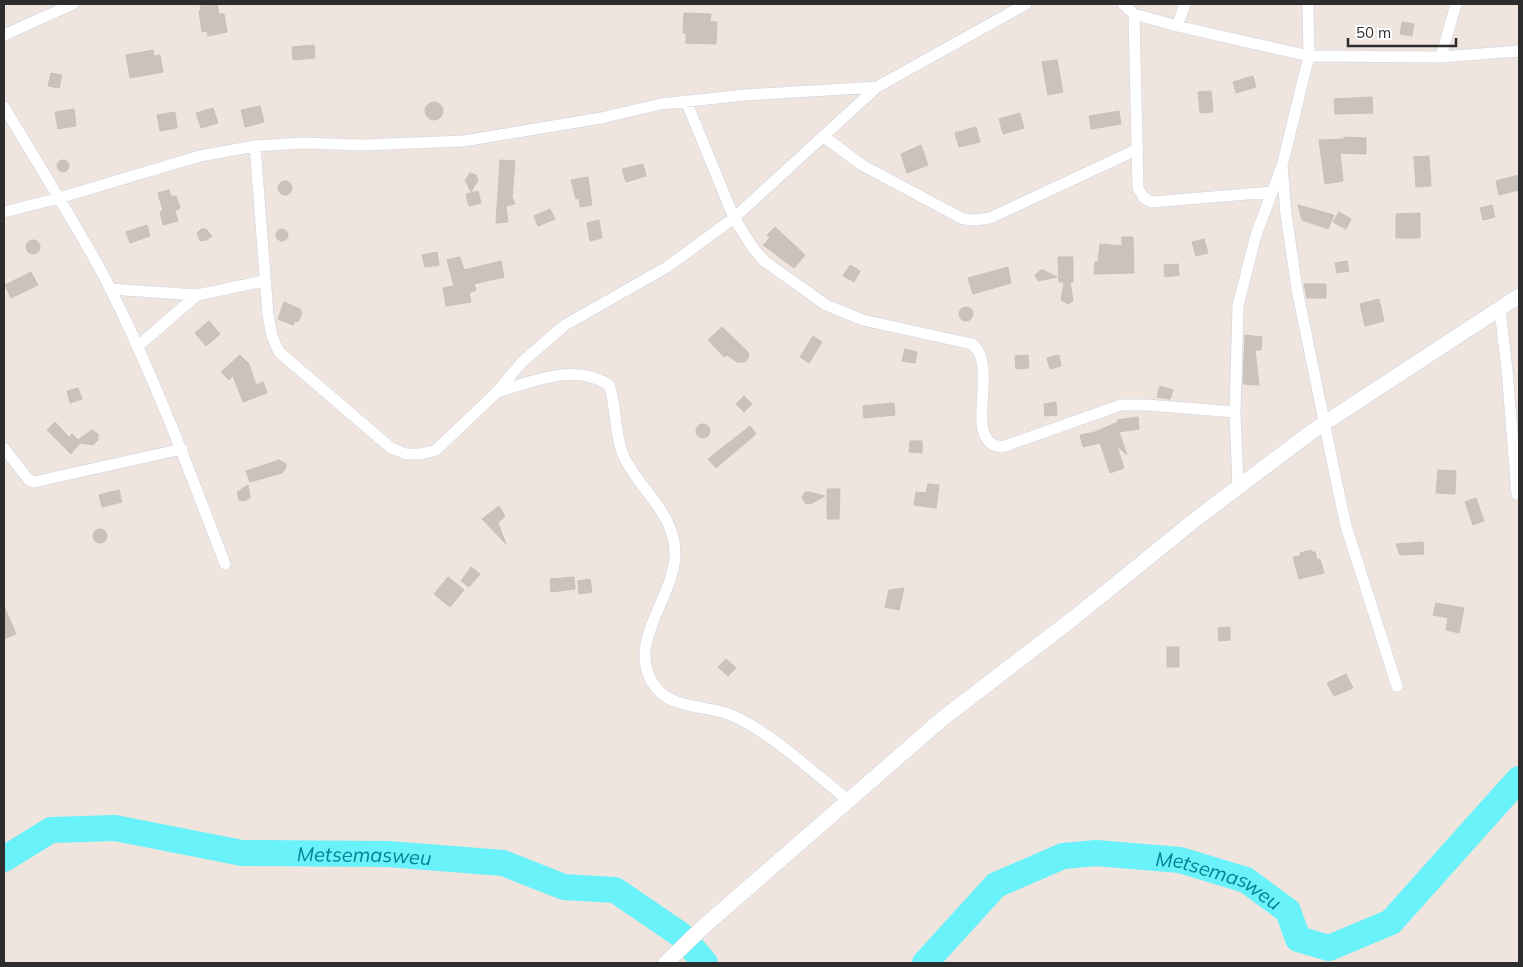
<svg xmlns="http://www.w3.org/2000/svg" width="1523" height="967" viewBox="0 0 1523 967" font-family="Mulish,sans-serif">
	<style>
		.lines { fill: none; stroke-linecap: round; stroke-linejoin: round }
		.river { stroke: #69f2f9; stroke-width: 26 }
		.building { fill: #cbc2bc; stroke: #cbc0b7 }
		.minor-casing { stroke: #ccd4df; stroke-width: 12 }
		.tertiary-casing { stroke: #ccd4df; stroke-width: 16 }
		.minor { stroke: #fff; stroke-width: 11 }
		.tertiary { stroke: #fff; stroke-width: 15 }
		.labels { text-anchor: middle; dominant-baseline: central; stroke-width: 4.5; stroke-linejoin: round; paint-order: stroke }
		.water-label { font-size: 20px; font-style: italic; fill: #048194; stroke: #fff }
	</style>
	<rect width="100%" height="100%" fill="#efe4de"/>
	<g class="lines">
		<g class="river">
			<path id="s1" d="M4,859L51,830L115,828L242,853L388,854L503,863L564,887L615,890L681,935L705,963"/>
			<path id="s2" d="M925,963L996,885L1063,856L1096,853L1180,860L1246,880L1288,911L1298,939L1329,948L1391,922L1519,779"/>
		</g>
	</g>
	<path class="building" d="M217,4L219,14H224L227,32L208,36L207,31L202,32L199,11L201,10L200,6Z
		M684,13L711,14L710,22H717L716,44L686,43V33H683Z
		M1402,22L1414,24L1412,36L1400,34Z
		M314,45L315,58L293,60L292,47Z
		M153,50L154,56L160,55L163,72L130,78L126,55Z
		M1057,60L1063,92L1048,95L1042,62Z
		M51,73L62,75L59,88L48,86Z
		M1253,76L1256,87L1236,93L1233,82Z
		M1211,91L1213,112L1200,113L1198,92Z
		M1372,97L1373,113L1335,114L1334,99Z
		M425 111a9 9 0 1 1 18 0a9 9 0 1 1-18 0Z
		M260,106L264,122L245,127L241,110Z
		M213,108L218,123L201,128L196,113Z
		M74,109L76,126L58,129L55,112Z
		M1119,111L1121,124L1091,129L1089,116Z
		M175,112L177,128L160,131L157,115Z
		M1020,113L1024,128L1003,134L999,119Z
		M976,127L980,142L959,147L955,133Z
		M1344,137L1366,138V154L1340,153L1343,181L1325,184L1319,140L1344,139Z
		M921,145L928,165L907,173L901,154Z
		M1429,156L1431,186L1416,187L1414,157Z
		M57 166a6 6 0 1 1 12 0a6 6 0 1 1-12 0Z
		M500,160L515,161L512,197L515,204L506,206L508,222L496,223Z
		M643,164L646,176L626,182L622,169Z
		M470,173L476,175L478,180L471,192L465,180Z
		M1519,175V190L1499,195L1496,181Z
		M588,177L592,205L580,207L579,198L576,199L571,180Z
		M278 188a7 7 0 1 1 14 0a7 7 0 1 1-14 0Z
		M169,190L171,197L176,196L180,208L175,211L178,221L163,225L160,212L163,211L158,193Z
		M478,191L481,203L469,206L466,194Z
		M1298,205L1334,215L1328,229L1302,220Z
		M1492,205L1495,217L1483,220L1480,208Z
		M550,209L555,219L538,226L534,216Z
		M1339,212L1351,219L1346,229L1333,222Z
		M1420,213V238H1396V214Z
		M599,220L602,238L590,241L587,223Z
		M147,225L150,236L130,243L126,232Z
		M775,227L805,255L794,268L763,245L770,238L767,235Z
		M276 235a6 6 0 1 1 12 0a6 6 0 1 1-12 0Z
		M201,229H206L212,236L206,240L200,241L197,233Z
		M1122,237H1133L1134,273L1094,274L1095,262H1098L1100,244L1122,246Z
		M1204,239L1208,253L1196,256L1192,242Z
		M26 247a7 7 0 1 1 14 0a7 7 0 1 1-14 0Z
		M437,252L439,265L425,267L422,255Z
		M460,257L464,270L501,261L504,277L474,284L476,290L469,293L471,302L446,306L443,288L454,286L447,260Z
		M1058,257H1073V282H1070L1073,301L1068,304L1061,300L1064,282H1059Z
		M1347,261L1349,271L1337,273L1335,263Z
		M1178,264L1179,275L1165,277L1164,265Z
		M850,265L860,271L854,282L843,276Z
		M1008,267L1011,283L973,294L968,278Z
		M1041,270H1043L1057,277L1038,281L1035,275Z
		M31,272L38,285L11,298L5,285Z
		M1304,284H1326V298H1307Z
		M1379,299L1384,321L1365,326L1360,304Z
		M284,302L300,309L302,313L298,322L295,321L293,325L278,319Z
		M959 314a7 7 0 1 1 14 0a7 7 0 1 1-14 0Z
		M209,321L220,334L206,346L195,333Z
		M722,327L748,352L749,357L745,362H737L727,355L724,357L708,340Z
		M1245,335L1262,337L1261,350H1255L1259,385L1243,384Z
		M813,336L822,342L809,363L800,357Z
		M905,349L917,352L915,363L902,361Z
		M240,355L249,364L256,385L263,382L267,393L243,402L233,376L229,380L221,372Z
		M1028,355L1029,368L1016,369L1015,356Z
		M1059,355L1061,366L1050,369L1047,358Z
		M1160,386L1173,390L1170,399L1157,397Z
		M78,388L82,399L70,403L67,391Z
		M744,396L752,404L744,412L736,404Z
		M1056,402L1057,415L1045,416L1044,404Z
		M894,403L895,415L864,418L863,406Z
		M1138,417L1139,429L1119,432L1127,455L1117,446L1124,468L1110,473L1100,443L1083,447L1080,435L1095,432L1118,422L1117,420Z
		M55,422L69,437L72,434L78,440L92,430L98,434V440L93,445L80,443L71,454L47,430Z
		M696 431a7 7 0 1 1 14 0a7 7 0 1 1-14 0Z
		M750,426L756,434L716,468L708,459Z
		M910,441H922V453L909,452Z
		M279,460L286,464V468L282,473L250,482L246,471Z
		M1438,470L1456,471L1455,494L1436,493Z
		M928,484L939,485L936,508L914,505L916,492L926,493Z
		M248,485L250,498L244,501L239,500L237,492Z
		M827,489H840L839,519H827Z
		M119,490L122,502L102,507L99,495Z
		M805,492H809L825,496L810,504L805,503L802,497Z
		M1476,498L1484,521L1473,525L1465,502Z
		M499,506L505,516L498,523L506,544L482,519Z
		M93 536a7 7 0 1 1 14 0a7 7 0 1 1-14 0Z
		M1423,542L1424,554L1400,555L1396,544Z
		M1311,550L1312,552H1315L1317,560L1320,559L1324,573L1299,579L1293,557L1300,556V553Z
		M471,567L480,574L469,587L461,581Z
		M448,577L464,590L450,607L434,594Z
		M574,577L575,589L551,592L550,579Z
		M590,579L592,592L579,594L578,581Z
		M904,588L899,610L885,607L889,590Z
		M1436,603L1464,608L1459,633L1446,630L1448,618L1433,615Z
		M4,606L16,634L4,639Z
		M1230,627V640L1219,641L1218,628Z
		M1167,647H1179V667H1167Z
		M726,659L736,668L728,676L718,667Z
		M1346,674L1353,688L1334,696L1327,683Z"/>
	<g class="lines">
		<g class="minor-casing">
			<path id="minor" d="M1123,4L1134,14L1177,26
				M1185,4L1177,26L1309,56L1441,57L1519,51
				M1134,14L1138,188L1144,198L1152,202L1272,192
				M4,35L73,4
				M1441,57L1456,4
				M686,101L734,218L877,87
				M4,107L59,198L200,156L255,146L301,143L363,145L464,141L601,118L661,104L745,95L877,87L1026,4
				M823,136L862,165L963,219L976,220L990,218L1138,149
				M255,146L268,315L272,336L279,352L391,448L406,454H421L436,450L497,392L522,362L565,325L667,267L734,218L753,248L764,261L826,305L863,320L972,344C1001,366 960,443 1002,447L1121,405H1147L1235,412
				M1282,166L1286,214L1297,289L1334,470L1346,526L1397,686
				M4,212L59,198C76,228 96,259 111,290C155,379 190,472 225,564
				M110,289L197,295L137,347
				M197,295L264,281
				M1500,310L1507,370L1517,494
				M497,392C531,382 575,362 609,385C617,407 614,433 623,455C638,488 673,511 675,551C677,597 620,647 658,690C674,708 707,706 728,714C765,727 816,775 848,800
				M4,448L28,479L34,482L182,449
				M1238,487L1235,412L1238,306L1256,235L1282,166L1309,56L1308,4"/>
		</g>
		<g class="tertiary-casing">
			<path id="tertiary" d="M666,963L702,928L942,719L1075,617L1196,519L1314,430L1519,296"/>
		</g>
		<use href="#minor" class="minor"/>
		<use href="#tertiary" class="tertiary"/>
	</g>
	<g class="labels">
		<g class="water-label">
			<text stroke="none"><textPath href="#s1" startOffset="371">Metsemasweu</textPath></text>
			<text stroke="none"><textPath href="#s2" startOffset="339">Metsemasweu</textPath></text>
		</g>
	</g>
	<rect width="1523" height="967" fill="none" stroke="#2d2d2d" stroke-width="10"/>
	<path d="M1348 38v8h108v-8" fill="none" stroke="#2d2d2d" stroke-width="2.5"/>
	<text x="1356" y="38" font-size="15" fill="#2d2d2d" stroke="#ffffff" stroke-width="4" paint-order="stroke">50 m</text>
</svg>
